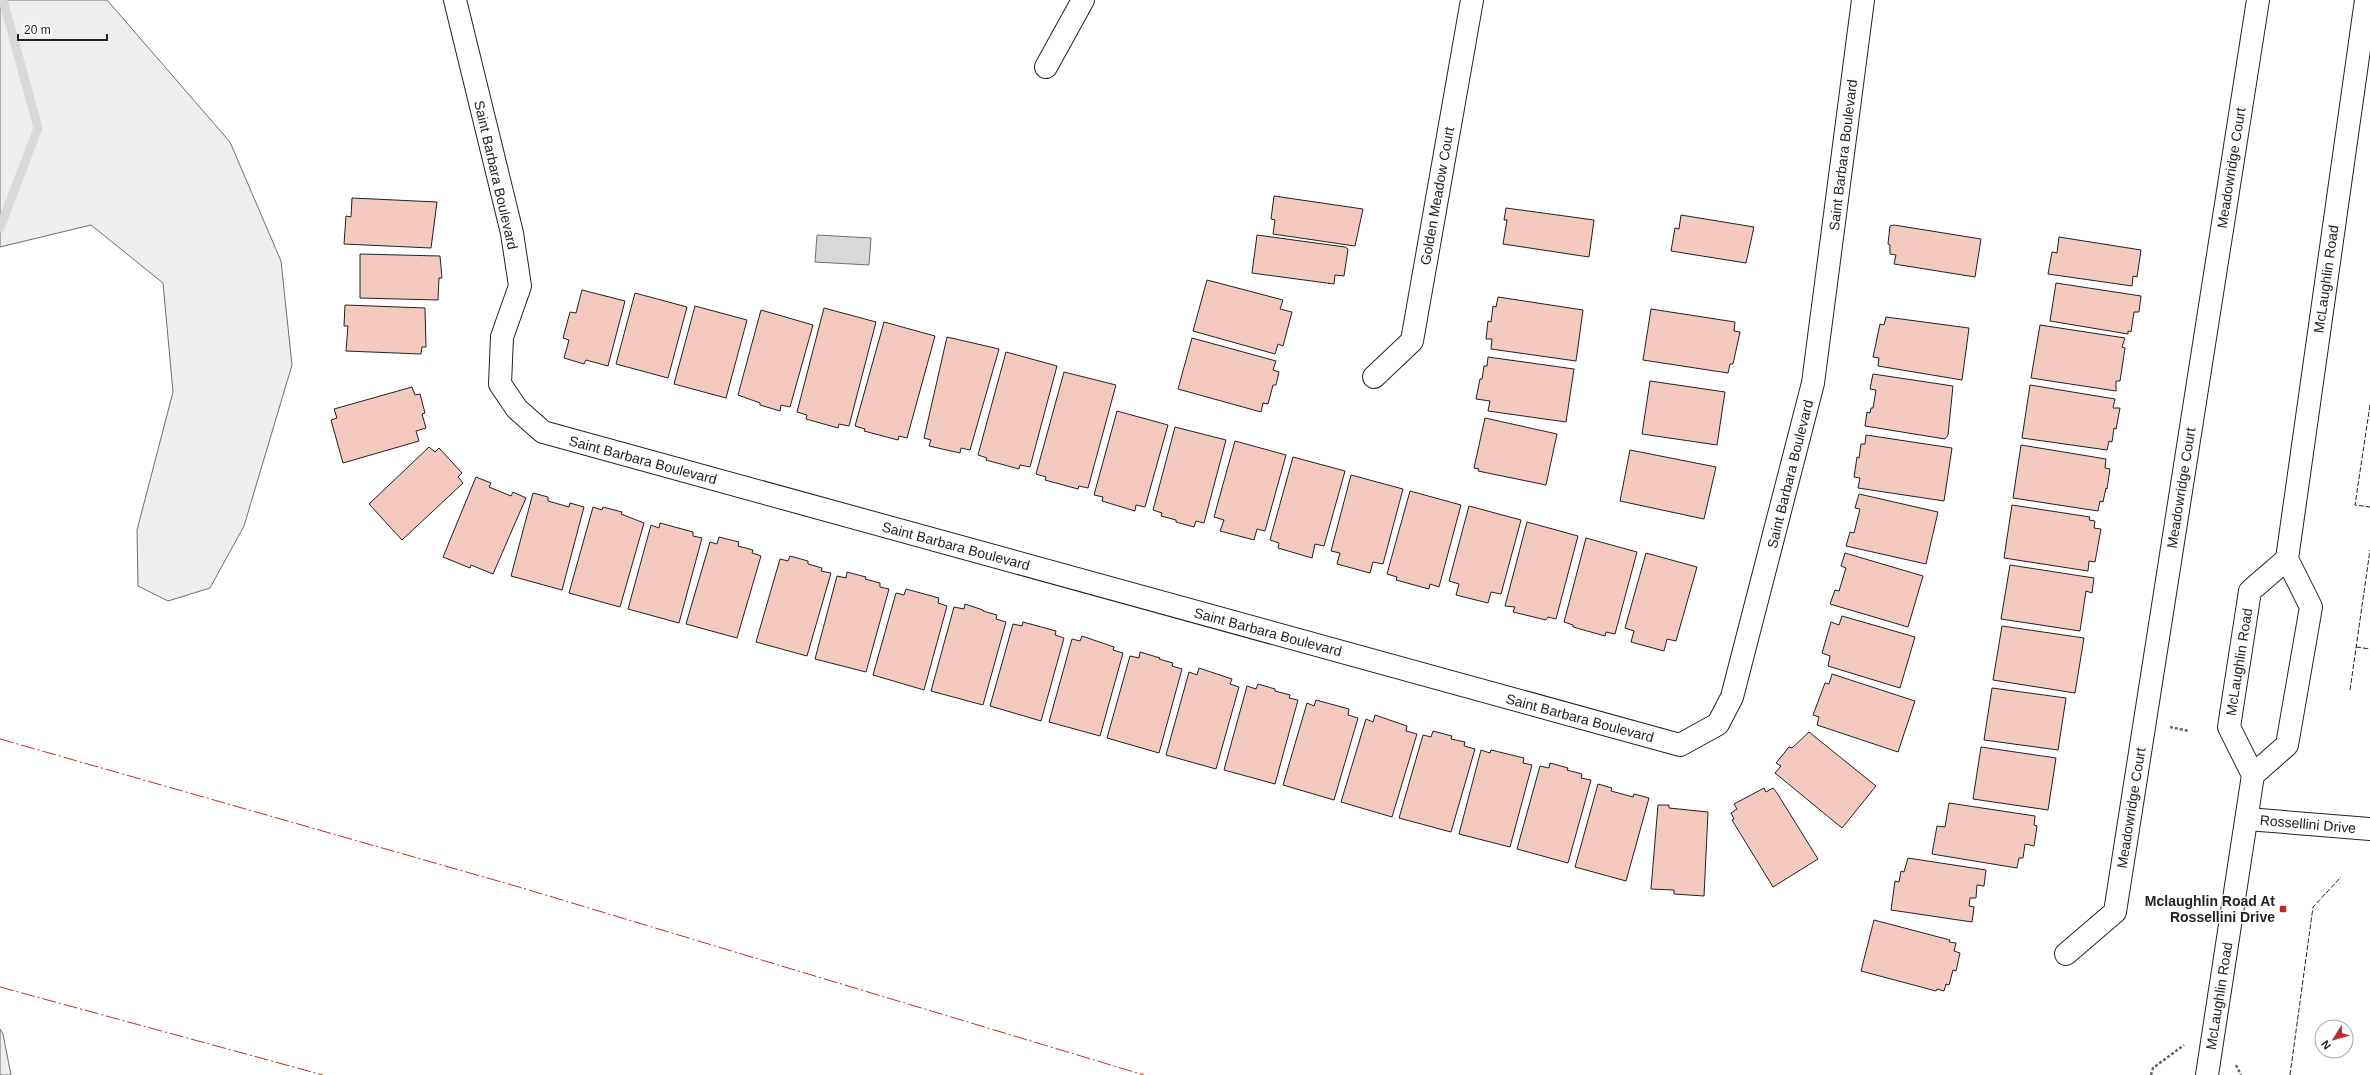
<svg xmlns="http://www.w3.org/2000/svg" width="2370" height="1075" viewBox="0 0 2370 1075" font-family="Helvetica,sans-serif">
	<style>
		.green { fill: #eee; stroke: #6f6f6f }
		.water { fill: #d9d9d9; stroke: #6f6f6f }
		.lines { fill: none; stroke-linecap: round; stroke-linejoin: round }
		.stream { stroke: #d9d9d9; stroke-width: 9 }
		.building { fill: #f3c9c0; stroke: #222 }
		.street-casing { stroke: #222; stroke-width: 24 }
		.secondary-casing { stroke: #222; stroke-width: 24 }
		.path { stroke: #646464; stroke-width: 2.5; stroke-dasharray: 3 2; stroke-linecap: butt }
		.street { stroke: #fff; stroke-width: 22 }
		.secondary { stroke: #fff; stroke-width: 22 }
		.fence { stroke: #222; stroke-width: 1; stroke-dasharray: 5 2; stroke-linecap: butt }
		.power { stroke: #c62828; stroke-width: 1; stroke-dasharray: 14 3 2 3; stroke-linecap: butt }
		.poi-dot { fill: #c62828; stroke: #fff; stroke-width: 1.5 }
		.labels { text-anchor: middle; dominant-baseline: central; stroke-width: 3; stroke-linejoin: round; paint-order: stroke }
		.street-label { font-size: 14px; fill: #222; stroke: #fff }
		.poi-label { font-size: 14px; font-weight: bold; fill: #222; stroke: #fff; text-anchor: end }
	</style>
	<rect width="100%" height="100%" fill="#fff"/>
	<path class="green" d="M0,0H107L230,142L281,261L292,365L244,526L210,588L168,601L138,586L137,530L173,392L163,283L91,225L0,247Z
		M0,1029L3,1034L11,1075H0Z"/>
	<path class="water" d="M817,235L871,238L869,265L815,262Z"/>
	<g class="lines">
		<path class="stream" d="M0,228L38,128L3,0"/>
	</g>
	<path class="building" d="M1274,196L1363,209L1355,246L1273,234L1275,220L1271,219Z
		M352,198L437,202L431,248L344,244L346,216L351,217Z
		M1506,208L1594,220L1589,257L1503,244L1507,220H1504Z
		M1681,215L1754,227L1746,263L1671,251L1675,228L1679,229Z
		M1894,225L1981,239L1975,277L1894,264L1896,255L1890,254V245L1888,244L1890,226Z
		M1257,235L1345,247L1348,249L1344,276L1335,275L1334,284L1252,273Z
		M2059,237L2141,250L2137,277L2133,276L2132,286L2048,274L2052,252L2057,253Z
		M360,254L440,256L442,278H439L438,300L360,298Z
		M1207,280L1283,300L1280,309L1292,312L1283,346L1278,344L1275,354L1193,331Z
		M2056,283L2141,296L2139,312H2134L2131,332L2128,331V334L2050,321Z
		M582,290L625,301L608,366L586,360L584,364L564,358L569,340L563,338L570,312L576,313Z
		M635,293L687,307L668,378L616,364Z
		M1498,297L1583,310L1576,361L1491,349L1492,339H1486L1488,321L1491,322L1493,306L1496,307Z
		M345,305L425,308L426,347H422L421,354L346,351L348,326H344Z
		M695,306L747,320L726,398L674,384Z
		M824,308L876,322L849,426L839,424L838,428L806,419L807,415L797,412Z
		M1651,309L1735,322L1734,331L1740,332L1733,364H1730L1728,373L1643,360Z
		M761,310L813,325L790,407L781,405L780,411L760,405V403L738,395Z
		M1886,317L1969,328L1962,380L1878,366L1879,358L1873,357L1880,324L1884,325Z
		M884,322L935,336L907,438L899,436L898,440L864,431L865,429L855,426Z
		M2040,325L2125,338L2122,347L2125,348L2120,381H2116V391L2031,378Z
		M947,337L999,349L970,450L961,448L960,453L929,446L931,440L924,438Z
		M1192,338L1276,361L1273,370L1279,372L1276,385H1273L1268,404L1263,403L1261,412L1178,389Z
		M1006,352L1057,366L1030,467L1020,465L1019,469L986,460L987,458L978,455Z
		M1488,357L1574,369L1566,422L1488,411L1490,401L1476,399L1480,379H1482L1484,366H1487Z
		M1064,372L1116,385L1088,488L1079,486L1078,489L1045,480L1046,477L1036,474Z
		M1873,374L1953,386L1948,435L1945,439L1865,426L1867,412L1870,413L1871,408H1873L1876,390L1870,389Z
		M1650,381L1725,392L1717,445L1642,434Z
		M2030,385L2115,399L2113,408H2120L2116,429L2114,428L2112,442L2109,441L2107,450L2022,438Z
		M412,387L415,395L420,394L425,413L422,414L426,428L416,431L419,441L343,463L331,420L337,418L334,409Z
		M1117,411L1168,425L1145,507L1136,505L1135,511L1102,501L1103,497L1094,495Z
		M1485,418L1557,434L1546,485L1478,471L1479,469L1474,468Z
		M1175,427L1226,440L1204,523L1196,521L1194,527L1176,522V520L1161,516L1162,513L1153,510Z
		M1866,435L1952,448L1944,501L1858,488L1860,478L1854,477L1857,457L1859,458L1861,444H1865Z
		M1235,441L1286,455L1265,531L1257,529L1254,540L1220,531L1224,520L1214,517Z
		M2021,445L2106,459L2105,468L2110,469L2107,489L2106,488L2103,502L2100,501L2098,511L2013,498Z
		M429,447L435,452L439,448L462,473L458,477L463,483L402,540L369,504Z
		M1630,450L1716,467L1704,519L1620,501Z
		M1293,457L1345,471L1324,546L1315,544L1312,558L1278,548L1279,543L1270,540Z
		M1351,475L1403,489L1383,564L1373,562L1370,573L1337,564L1340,553L1331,551Z
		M476,477L491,483L489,487L511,496L513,492L526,498L493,574L471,565L470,568L443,557Z
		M1410,491L1461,505L1439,587L1430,584L1429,589L1396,580L1397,577L1387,574Z
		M533,493L548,497V501L569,507L570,503L584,507L562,590L511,576Z
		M1859,494L1938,512L1926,564L1846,546L1850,532L1854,533L1860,509L1855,508Z
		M2012,505L2090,517L2089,520L2095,521L2094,528L2101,529L2095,562L2089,561L2088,571L2004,558Z
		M1469,506L1521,520L1501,594L1491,592L1488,603L1456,595L1459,584L1449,581Z
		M593,507L602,510L603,507L622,512L621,514L644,523L620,607L569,593Z
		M1527,522L1578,536L1556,619L1548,617L1546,620L1513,612L1515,607L1505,606Z
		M660,523L693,532V536L702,538L679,623L628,609L651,525L659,528Z
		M719,537L739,542L738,546L753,550L752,553L761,556L737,638L686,624L710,542L717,544Z
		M1586,538L1637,552L1615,634L1606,632L1605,636L1573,627V625L1564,622Z
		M1646,553L1697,567L1676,641L1667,639L1664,651L1631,642L1634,631L1625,628Z
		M1845,553L1923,576L1908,627L1830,604L1835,590L1839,591L1846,568L1841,566Z
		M790,556L808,561V564L822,568L821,571L831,573L807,656L756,642L780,559L788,561Z
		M2010,565L2094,578L2092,593L2086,591L2080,631L2001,619Z
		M847,572L866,577L865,579L880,583V587L889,589L866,672L815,659L837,576L846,578Z
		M906,589L939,598L938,603L947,606L924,690L873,675L896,593L904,595Z
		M965,604L983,610V611L997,615L996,619L1006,622L983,705L931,691L954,607L964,609Z
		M1842,616L1915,637L1900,688L1828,666L1830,656L1822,653L1831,622L1839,625Z
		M1023,622L1056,631L1055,635L1064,638L1041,721L990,706L1013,624L1022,626Z
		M2002,626L2084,638L2075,693L1993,680Z
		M1082,636L1114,647L1113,650L1123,653L1100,736L1049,722L1072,639L1080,641Z
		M1140,652L1160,658L1159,659L1173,663L1172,666L1182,669L1159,753L1107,738L1130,656L1139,658Z
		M1199,668L1232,679L1230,684L1239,687L1216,769L1166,755L1189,672L1197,675Z
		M1832,674L1915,701L1898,752L1817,725L1819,717L1813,715L1825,683L1829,684Z
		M1258,684L1275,689V691L1290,695L1289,698L1298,700L1275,784L1224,770L1247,686L1256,689Z
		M1992,688L2066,698L2058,750L1984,740Z
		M1316,700L1349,709L1348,715L1358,718L1334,800L1283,785L1307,703L1314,706Z
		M1375,715L1407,726L1406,731L1417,734L1392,817L1341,802L1366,719L1373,722Z
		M1433,731L1452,736L1451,739L1465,742L1464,746L1475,749L1451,832L1399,818L1423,735L1431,737Z
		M1809,732L1876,786L1842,828L1775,773L1781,766L1776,763L1789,747L1792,748Z
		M1981,747L2056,758L2048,810L1973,799Z
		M1481,750L1490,753L1491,750L1524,758L1523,763L1532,765L1510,847L1459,834Z
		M1550,763L1568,768L1567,770L1582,774L1581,778L1591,780L1568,863L1517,849L1540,766L1549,768Z
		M1598,784L1612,788L1611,791L1633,797L1634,794L1649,798L1626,881L1575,867Z
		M1764,788L1766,792L1773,788L1777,793L1818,859L1773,887L1732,820L1734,819L1731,813L1737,809L1734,804Z
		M1949,803L2035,816L2034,825L2037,826L2034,846L2025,844L2023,858H2019L2017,868L1932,854L1937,826L1945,827Z
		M1658,805H1669V808L1708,812L1704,896L1674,894V890L1651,889Z
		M1908,858L1986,870L1984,886L1977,885L1976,898H1970L1969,906L1974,907L1972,922L1891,910L1895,881L1899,882L1901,871L1904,872Z
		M1874,920L1950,940L1949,942L1956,943L1954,951L1960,953L1956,971L1953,970L1949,985L1946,984L1944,991L1937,989L1936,991L1861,971Z"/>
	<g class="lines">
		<g class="street-casing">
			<path id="street" d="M455,0L512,233L520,286L502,337L500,384L517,409L543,432L1680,745L1718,724L1732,697L1813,383L1863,0
				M1046,67L1083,0
				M1374,377L1412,341L1472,0
				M2247,819L2370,829
				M2066,954L2115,912L2258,0"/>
		</g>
		<g class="secondary-casing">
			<path id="secondary" d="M2253,775L2287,745L2311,607L2287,559L2366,0
				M2207,1075L2253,775L2229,727L2250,591L2287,559"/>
		</g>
		<path class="path" d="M2170,727L2189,731
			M2236,1065L2241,1075
			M2151,1075L2153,1068L2184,1045"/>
		<use href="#street" class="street"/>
		<use href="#secondary" class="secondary"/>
		<path class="fence" d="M2370,405L2355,505L2370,507
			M2356,647L2370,649
			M2350,690L2370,550
			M2290,1075L2313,907L2341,877"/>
		<path class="power" d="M0,739L519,887L1144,1075
			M0,987L323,1075"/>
	</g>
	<rect class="poi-dot" x="2279" y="905" width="8" height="8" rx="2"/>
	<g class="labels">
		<g class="street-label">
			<text transform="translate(1843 155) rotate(-83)">Saint Barbara Boulevard</text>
			<text transform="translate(2231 168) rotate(-81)">Meadowridge Court</text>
			<text transform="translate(496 175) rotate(77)">Saint Barbara Boulevard</text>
			<text transform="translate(1437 196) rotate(-80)">Golden Meadow Court</text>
			<text transform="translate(2326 279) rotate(-82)">McLaughlin Road</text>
			<text transform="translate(643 460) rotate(15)">Saint Barbara Boulevard</text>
			<text transform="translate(1790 474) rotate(-76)">Saint Barbara Boulevard</text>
			<text transform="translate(2181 488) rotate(-81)">Meadowridge Court</text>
			<text transform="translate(956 546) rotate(15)">Saint Barbara Boulevard</text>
			<text transform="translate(1268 632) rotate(15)">Saint Barbara Boulevard</text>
			<text transform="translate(2239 662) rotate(-81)">McLaughlin Road</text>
			<text transform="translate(1580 718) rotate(15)">Saint Barbara Boulevard</text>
			<text transform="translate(2131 808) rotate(-81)">Meadowridge Court</text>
			<text transform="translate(2308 824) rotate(5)">Rossellini Drive</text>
			<text transform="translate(2219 996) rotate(-81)">McLaughlin Road</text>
		</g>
		<g class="poi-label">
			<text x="2275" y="901">Mclaughlin Road At<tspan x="2275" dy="16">Rossellini Drive</tspan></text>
		</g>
	</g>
	<g transform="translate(2334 1039) rotate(233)"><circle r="19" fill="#ffffff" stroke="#a7a7a7"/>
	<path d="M0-3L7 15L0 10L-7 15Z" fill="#c62828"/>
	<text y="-6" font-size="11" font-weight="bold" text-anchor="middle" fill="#222222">N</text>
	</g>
	<path d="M18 34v6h89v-6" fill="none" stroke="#222222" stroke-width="2"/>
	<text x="24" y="34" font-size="12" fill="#222222" stroke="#ffffff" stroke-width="3" paint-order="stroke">20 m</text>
</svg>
